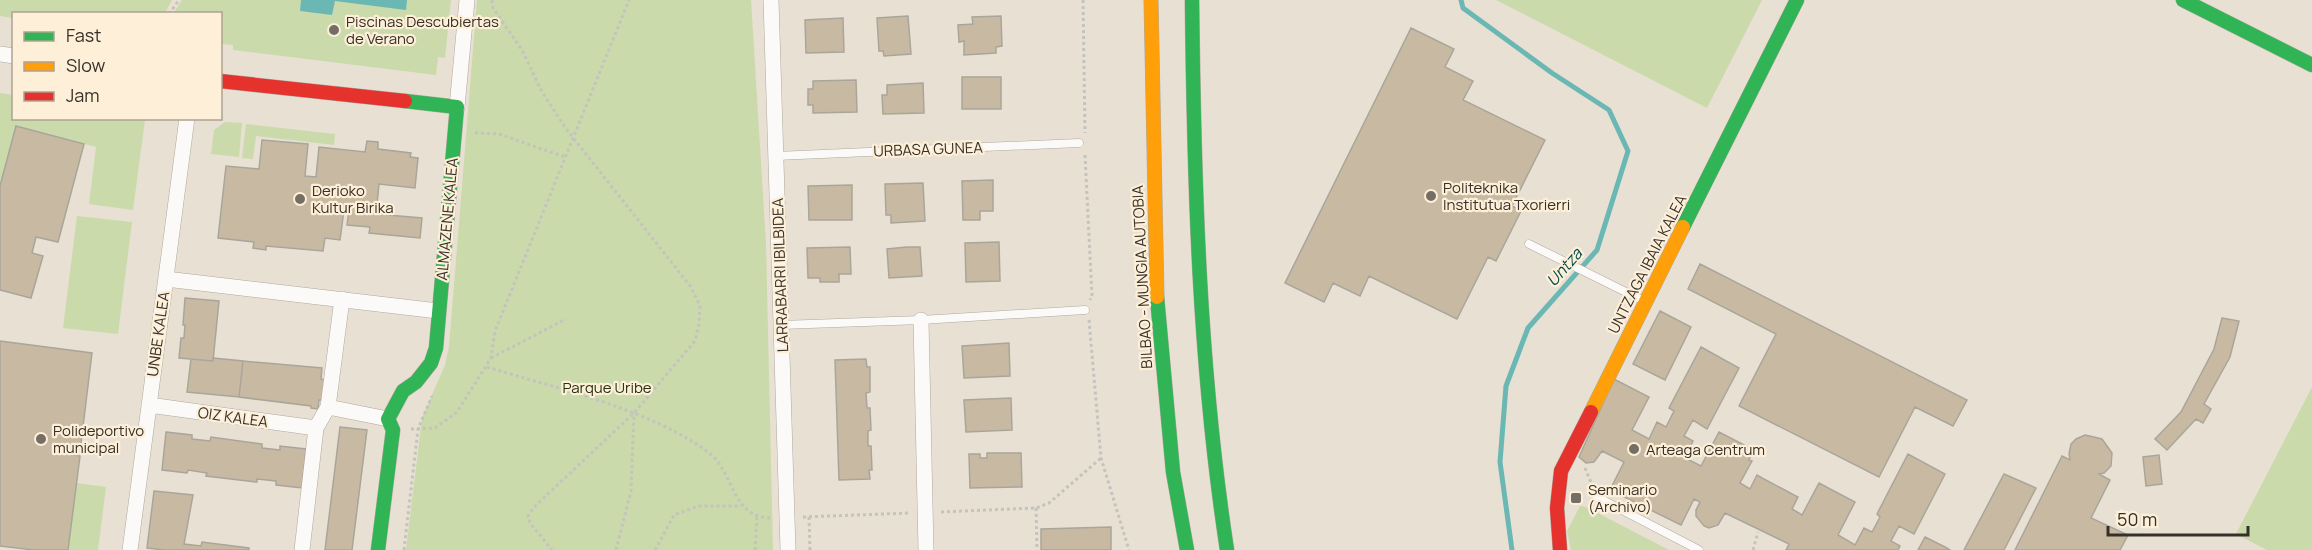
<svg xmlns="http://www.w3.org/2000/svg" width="2312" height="550" viewBox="0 0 2312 550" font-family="Manrope,sans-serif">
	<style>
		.green { fill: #cadaaa }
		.water { fill: #6ab7b4 }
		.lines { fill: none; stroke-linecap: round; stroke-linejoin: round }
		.stream { stroke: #6ab7b4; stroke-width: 5 }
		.building { fill: #c8baa2; stroke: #aaa59b; stroke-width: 1.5 }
		.lane-casing { stroke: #aea89f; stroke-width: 9 }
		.street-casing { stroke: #aea89f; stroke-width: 16 }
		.fast-casing { stroke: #aea89f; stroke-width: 15 }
		.slow-casing { stroke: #aea89f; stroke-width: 15 }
		.jam-casing { stroke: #aea89f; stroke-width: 15 }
		.path { stroke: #c5c3be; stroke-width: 3; stroke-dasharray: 3 3; stroke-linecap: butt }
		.lane { stroke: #fcfaf8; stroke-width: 8 }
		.street { stroke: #fcfaf8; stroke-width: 15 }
		.fast { stroke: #30b455; stroke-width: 14 }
		.slow { stroke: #ff9f0a; stroke-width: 14 }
		.jam { stroke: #e5322d; stroke-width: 14 }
		.poi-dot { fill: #746e64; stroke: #fdefd8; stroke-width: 2 }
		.labels { text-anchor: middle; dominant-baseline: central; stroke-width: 4.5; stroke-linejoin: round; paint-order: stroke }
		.poi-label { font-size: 15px; fill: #363028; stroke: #fdefd8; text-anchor: start }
		.street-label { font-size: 15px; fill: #363028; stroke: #fdefd8 }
		.park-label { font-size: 15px; fill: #253510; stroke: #fdefd8 }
		.water-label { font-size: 16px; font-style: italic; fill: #014849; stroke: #fdefd8 }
	</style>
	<rect width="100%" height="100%" fill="#e8e0d3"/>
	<path class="green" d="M0,0H172L165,13L14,14L13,18L0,16Z
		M182,0H451L445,58L438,57L436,75L233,50V45L221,44L220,14H173Z
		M477,0H751L766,244L773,550H406L422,418L445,365L449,347Z
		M1496,0H1762L1707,108Z
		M0,93L13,95L14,118L145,120L133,210L89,204L96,147L17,126L0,186Z
		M225,122L242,123L239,157L211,154L214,130Z
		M246,124L335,134L334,145L256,136L253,159L242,158Z
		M77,216L132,222L118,334L63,328Z
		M2312,387V550H2267L2236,534Z
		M76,483L106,487L98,550H68Z
		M1580,506L1586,507L1669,550H1571L1567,531Z"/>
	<path class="water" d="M301,0H407L406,10L335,1L332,15L300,11Z"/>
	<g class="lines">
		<path class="stream" d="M1461,0L1463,8L1552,73L1609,110L1628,151L1597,250L1528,328L1506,386L1500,462L1512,550"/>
	</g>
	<path class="building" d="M908,16L911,54L884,56L883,51H879L877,18Z
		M1001,16L1002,46L996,47V53L964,55V41L959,42L958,25L973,24L972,17Z
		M843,18L844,52L806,53L805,20Z
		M1411,28L1454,49L1445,67L1473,81L1463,100L1545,140L1512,206L1521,211L1496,261L1488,257L1457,319L1369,276L1360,296L1333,283L1324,302L1285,283Z
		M962,77H1001V109H962Z
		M856,80L857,112L813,113V105H808V89H813V81Z
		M923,83L924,113L883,114L882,95H887V85Z
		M16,126L84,144L58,242L36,237L32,253L43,256L31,298L0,290V186Z
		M262,140L308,144L305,176L316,177L319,147L365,152L367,141L378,142V149L411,153L410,157L418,158L415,188L379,184L376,214L422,218L420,238L369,233L370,227L347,225L349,210H344L340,240L325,238L323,251L266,246V250L253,248L254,242L218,238L226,166L259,169Z
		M993,180V211H980V220H963L962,181Z
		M923,183L925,221L891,223V215H886L885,184Z
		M852,185V220H809L808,186Z
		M999,242L1000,281L966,282L965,243Z
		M850,247L851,274H839V282H820V278H808L807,248Z
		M907,247H920L922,276L889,278L887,249Z
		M1700,264L1967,400L1953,426L1915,407L1879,477L1739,406L1776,334L1688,289Z
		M185,298L219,301L213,361L179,358L181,338H184L185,325H183Z
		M1660,311L1691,327L1665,380L1633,364Z
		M2222,318L2239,321L2230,357L2204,404L2211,409L2203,423L2196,419L2167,450L2155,439L2181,412L2214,349Z
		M0,341L92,353L80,451L69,449L68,454L80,456L68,550H34L0,546Z
		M1009,343L1010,376L964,378L962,346Z
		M1701,347L1739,368L1707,429L1693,420L1684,436L1693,441L1685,458L1701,466L1719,432L1754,450L1749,460L1752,461L1740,483L1750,489L1757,475L1762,478L1798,497L1792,509L1802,515L1819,483L1855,502L1838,535L1855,545L1864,528L1872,532L1880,517L1877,514L1908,454L1945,474L1914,534L1899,526L1891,541L1900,546L1898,550H1786L1789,544L1725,513L1718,525L1709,528L1704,526L1696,516V510L1700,502L1694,499L1681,525L1610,490L1624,462L1602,451L1594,462L1586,463L1579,457L1614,379L1649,397L1632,430L1649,439L1657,422L1666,427L1674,411L1669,408Z
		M213,358L243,361L239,397L187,392L191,359L213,361Z
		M866,359L867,367H870V392L866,393L867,408H870L871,430L868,431V446H871L872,470H869L870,479L839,480L835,360Z
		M243,361L322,368L321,379L325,380L323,400H319L318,409L311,408V406L239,397Z
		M1011,398L1012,430L966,432L964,400Z
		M340,427L367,430L352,550H325Z
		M166,432L192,435V439L210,441L211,437L262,444V448L280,450V446L306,449L302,488L276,485V481L257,479V482L206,476L207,473L188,470L187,473L162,470Z
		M2085,435L2102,439L2112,453L2111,466L2104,473L2099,474L2110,480L2091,518L2128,535L2120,550H2015L2062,456L2070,460L2069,454L2071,444L2076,439Z
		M987,453H1021L1022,487L970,488L969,454H980V458H987Z
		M2159,455L2162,484L2146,486L2143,457Z
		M2004,474L2036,488L2004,550H1964Z
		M154,491L193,495L184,544L201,546L202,542L249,548V550H164L147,548Z
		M1111,527V550H1041V529Z
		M1925,537L1945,547L1950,550H1918Z"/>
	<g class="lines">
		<g class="lane-casing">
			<path id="lane" d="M776,156L1079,143
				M1529,244L1642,300
				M781,325L921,320L1085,310
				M1597,497L1699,550"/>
		</g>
		<g class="street-casing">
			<path id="street" d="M771,0L788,550
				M0,54L14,56
				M457,107L467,0
				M166,279L438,311
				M921,320L926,550
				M149,405L316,428
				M328,407L388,419
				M130,550L187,118
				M302,550L316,428L328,407L342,299"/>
		</g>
		<g class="fast-casing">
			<path id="fast" d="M1192,0C1194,184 1199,367 1227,550
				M2183,0L2312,65
				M1683,227L1797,0
				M1157,297L1173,472L1187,550
				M378,550L393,430L388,419L403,391L416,382L431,363L436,348L457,107L405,101"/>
		</g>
		<g class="slow-casing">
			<path id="slow" d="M1151,0L1157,297
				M1591,412L1683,227"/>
		</g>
		<g class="jam-casing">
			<path id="jam" d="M220,81L405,101
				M1560,550L1557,508L1561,471L1591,412"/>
		</g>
		<path class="path" d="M492,0L493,8L522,50L542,92L567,130L691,287L700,306L699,324L695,341L634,413L533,508L528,516L530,523L552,550
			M1083,0L1085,133
			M169,14L179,0
			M475,133L499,134L565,157
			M1085,155L1092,296L1090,300
			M1089,320L1101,458L1129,550
			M491,358L566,319
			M487,367C555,388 650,409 708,452C734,471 731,517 770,518
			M411,429L435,428L457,412L491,358L495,331L629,0
			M1585,468L1593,487
			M1036,508L1037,550
			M941,512L1036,508L1049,503L1101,458
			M803,517L910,513
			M809,517L810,550
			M404,550L418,429L432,396
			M616,550L631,491L634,413
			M655,550L674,515L698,506H741
			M755,550L757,517
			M1753,550L1758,532"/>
		<use href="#lane" class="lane"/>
		<use href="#street" class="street"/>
		<use href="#fast" class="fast"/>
		<use href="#slow" class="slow"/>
		<use href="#jam" class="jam"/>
	</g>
	<g class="poi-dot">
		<circle cx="334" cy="30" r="6"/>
		<circle cx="1431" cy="196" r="6"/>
		<circle cx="300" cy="199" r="6"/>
		<circle cx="41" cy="439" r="6"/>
		<circle cx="1634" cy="449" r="6"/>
		<rect x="1570" y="492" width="12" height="12" rx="3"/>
	</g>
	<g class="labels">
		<g class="poi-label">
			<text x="346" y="21">Piscinas Descubiertas<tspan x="346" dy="17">de Verano</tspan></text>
			<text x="1443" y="187">Politeknika<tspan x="1443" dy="17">Institutua Txorierri</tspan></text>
			<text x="312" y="190">Derioko<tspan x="312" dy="17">Kultur Birika</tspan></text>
			<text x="53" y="430">Polideportivo<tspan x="53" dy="17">municipal</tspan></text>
			<text x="1646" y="449">Arteaga Centrum</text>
			<text x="1588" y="489">Seminario<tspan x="1588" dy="17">(Archivo)</tspan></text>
		</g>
		<g class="street-label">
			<text transform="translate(928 149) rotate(-2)">URBASA GUNEA</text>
			<text transform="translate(447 219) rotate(-85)">ALMAZENE KALEA</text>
			<text transform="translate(1647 264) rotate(-63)">UNTZAGA IBAIA KALEA</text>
			<text transform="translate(780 275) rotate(-92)">LARRABARRI IBILBIDEA</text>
			<text transform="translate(1142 277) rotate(-93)">BILBAO - MUNGIA AUTOBIA</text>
			<text transform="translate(158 334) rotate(-82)">UNBE KALEA</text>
			<text transform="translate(233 417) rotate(8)">OIZ KALEA</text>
		</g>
		<g class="park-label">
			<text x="607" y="387">Parque Uribe</text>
		</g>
		<g class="water-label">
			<text transform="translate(1564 267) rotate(-49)">Untza</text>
		</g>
	</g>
	<rect x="12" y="12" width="210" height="108" fill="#fdefd8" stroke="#ada392" stroke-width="1.5"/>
	<rect x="24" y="32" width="30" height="9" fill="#30b455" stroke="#ada392" stroke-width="1.5"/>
	<text x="66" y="42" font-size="18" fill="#363028">Fast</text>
	<rect x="24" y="62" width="30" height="9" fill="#ff9f0a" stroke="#ada392" stroke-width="1.5"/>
	<text x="66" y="72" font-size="18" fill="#363028">Slow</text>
	<rect x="24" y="92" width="30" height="9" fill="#e5322d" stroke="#ada392" stroke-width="1.5"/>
	<text x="66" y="102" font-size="18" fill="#363028">Jam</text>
	<path d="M2108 526v9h140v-9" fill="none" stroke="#363028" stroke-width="3"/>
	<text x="2117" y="526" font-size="18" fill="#363028" stroke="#fdefd8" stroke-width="4.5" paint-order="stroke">50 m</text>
</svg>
